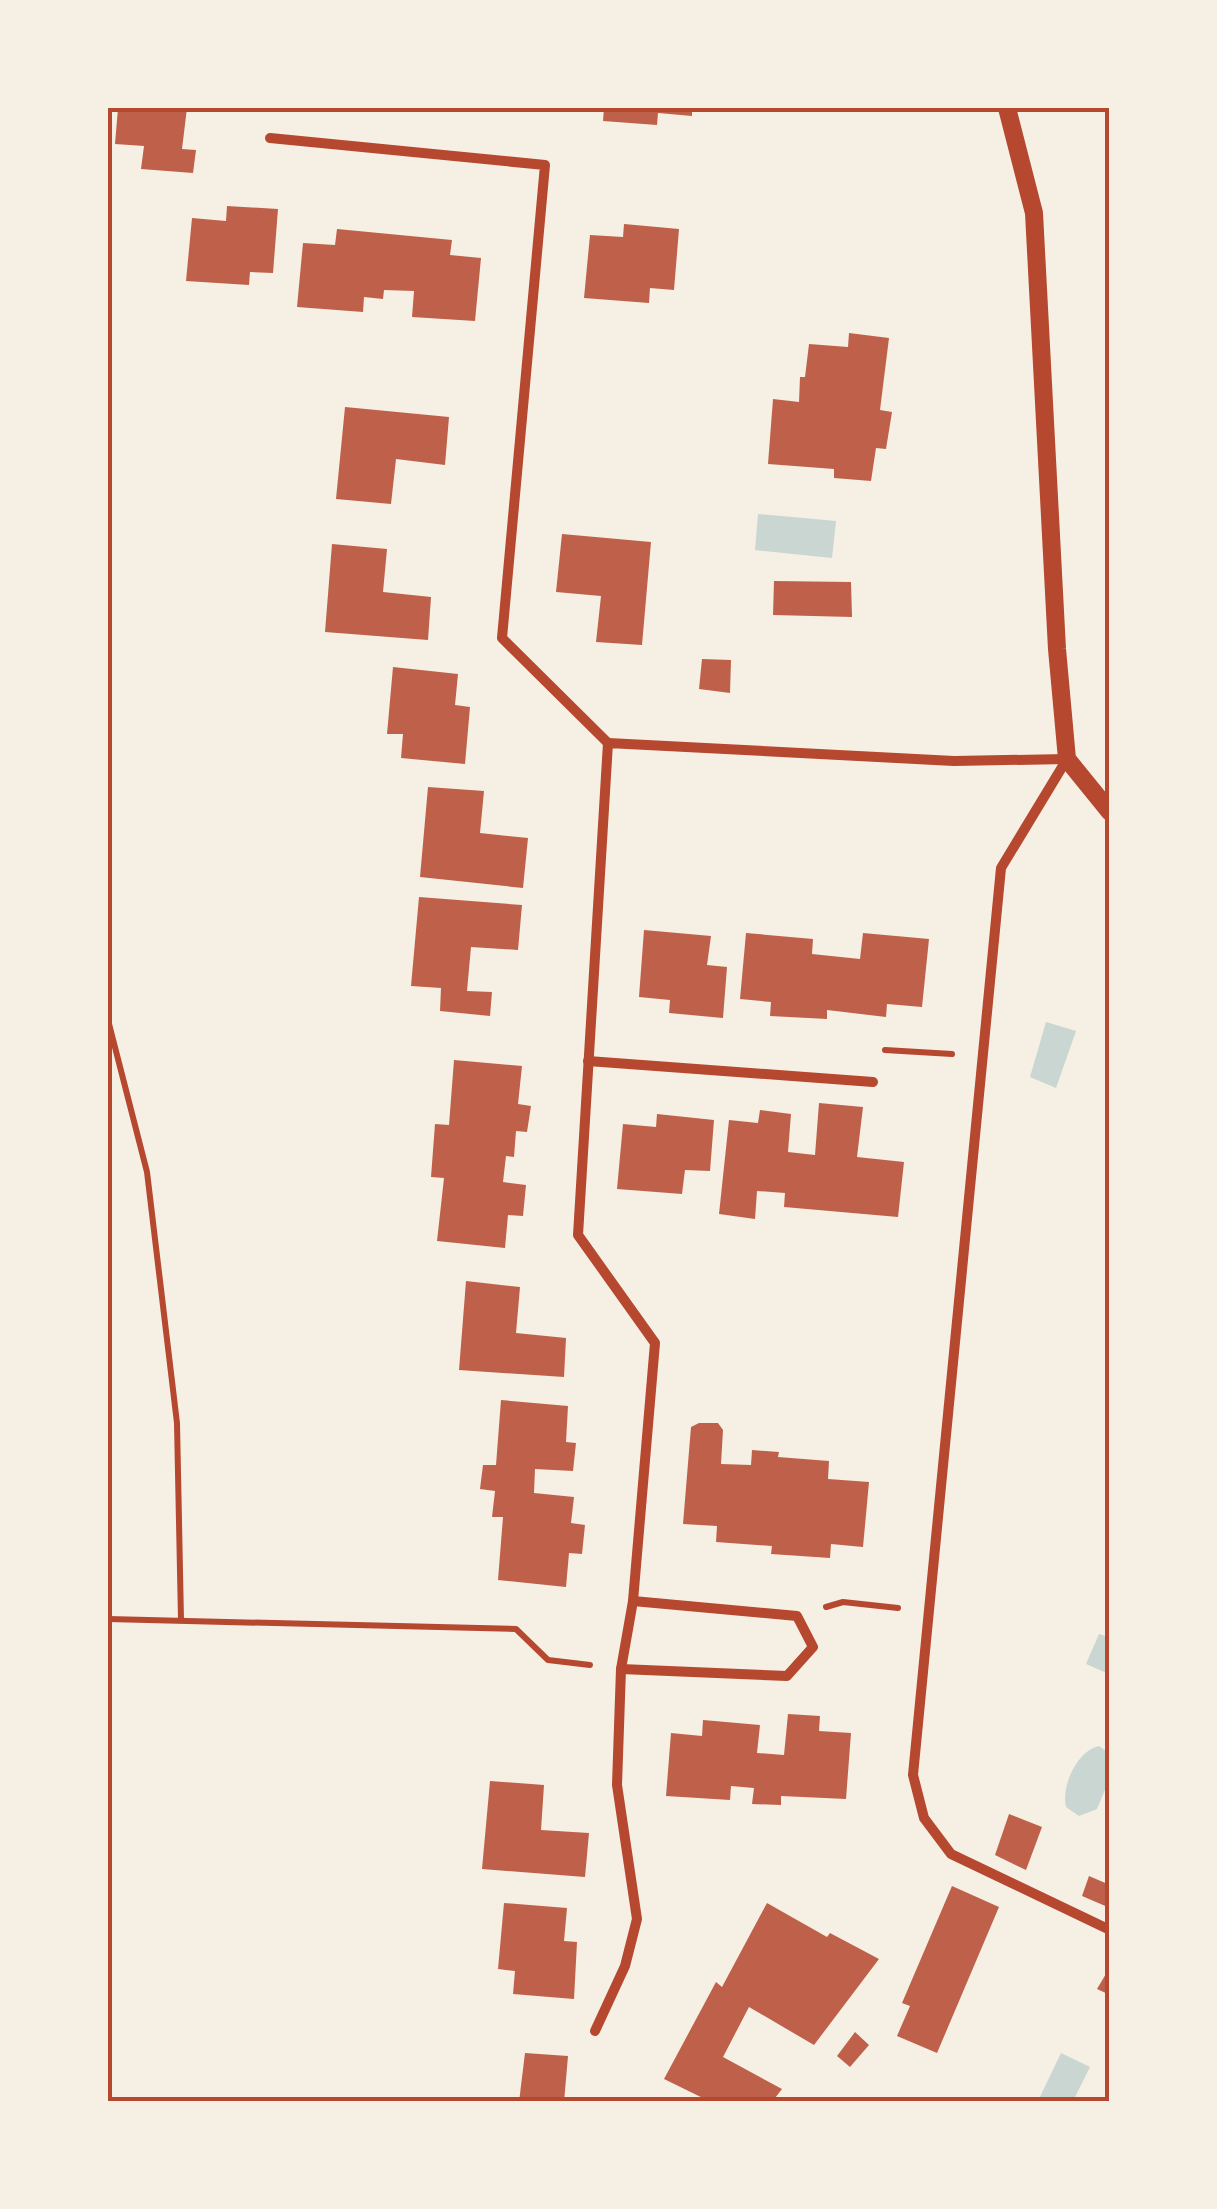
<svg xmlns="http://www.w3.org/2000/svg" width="1217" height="2209" font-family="'Titillium Web',sans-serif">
	<rect width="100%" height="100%" fill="#f6efe4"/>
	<g fill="#c9d6d2">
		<path d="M758,514L836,521L832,558L755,550Z"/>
		<path d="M1046,1022L1076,1031L1056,1088L1030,1077Z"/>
		<path d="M1099,1634L1109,1637V1674L1086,1664Z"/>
		<path d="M1099,1746L1109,1753V1780L1097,1809L1079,1816L1066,1807C1061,1786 1077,1751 1099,1746Z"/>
		<path d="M1061,2053L1090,2067L1073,2101H1038Z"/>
	</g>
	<g fill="#bf614a">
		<path d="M118,108H187L182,149L196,150L193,173L141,169L144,146L115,144Z"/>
		<path d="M604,108H692V116L658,113L657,125L603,121Z"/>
		<path d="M227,206L278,209L273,273L250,272L249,285L186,281L192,218L226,221Z"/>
		<path d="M624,224L679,229L674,290L650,288L649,303L584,298L590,235L623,237Z"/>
		<path d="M337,229L452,240L450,255L481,258L475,321L412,317L414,291L384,290L383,299L364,297L363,312L297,307L303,243L335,245Z"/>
		<path d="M849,333L889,338L880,410L892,412L886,449L876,448L871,481L834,478V469L768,464L773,399L799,402L800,377H805L809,344L848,347Z"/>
		<path d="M345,407L449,417L445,465L396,459L391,504L336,499Z"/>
		<path d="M562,534L651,542L642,645L596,642L601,596L556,592Z"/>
		<path d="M332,544L387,549L383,592L431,597L428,640L325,632Z"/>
		<path d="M774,581L851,582L852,617L773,615Z"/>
		<path d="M702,659L731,660L730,693L699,689Z"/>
		<path d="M393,667L458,674L455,705L470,707L465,764L401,758L403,734H387Z"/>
		<path d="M428,787L484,791L480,833L528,838L523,888L420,877Z"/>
		<path d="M419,897L522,905L518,950L471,947L467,991L492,992L490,1016L440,1011L441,988L411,986Z"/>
		<path d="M644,930L711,936L707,965L727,967L723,1018L669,1013L670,1000L639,997Z"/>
		<path d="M746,933L813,939L812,954L860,959L863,933L929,939L922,1007L887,1004L886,1017L827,1010V1019L770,1016L771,1002L740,999Z"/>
		<path d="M454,1060L522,1066L518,1104L531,1106L527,1132L516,1131L514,1157L506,1156L503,1182L526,1185L523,1216L508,1215L505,1248L437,1241L444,1178L431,1177L435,1124L449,1125Z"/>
		<path d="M819,1103L863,1107L857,1157L904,1162L898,1217L784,1207L785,1193L757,1191L755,1219L719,1214L729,1120L758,1123L760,1110L791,1114L788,1152L815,1155Z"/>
		<path d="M657,1114L714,1120L710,1171L685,1170L682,1194L617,1189L623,1124L656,1127Z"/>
		<path d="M466,1281L520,1287L516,1333L566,1338L564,1377L459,1370Z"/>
		<path d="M501,1400L568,1406L566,1442L576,1443L573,1471L535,1469L534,1493L574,1497L571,1523L585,1525L582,1554L569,1553L566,1587L498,1580L503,1517H492L495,1491L480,1489L483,1465H496Z"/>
		<path d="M699,1423H718L723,1430L721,1464L751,1465L752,1450L779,1452L778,1457L829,1461L828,1479L869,1482L863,1547L831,1544L830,1558L771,1554L772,1546L716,1542L717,1526L683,1524L691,1427Z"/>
		<path d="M788,1714L820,1716L819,1731L851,1733L846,1799L781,1796V1805L752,1804L754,1788L731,1786L730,1800L666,1796L671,1733L702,1736L703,1720L760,1725L757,1753L784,1755Z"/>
		<path d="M490,1781L544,1785L541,1830L589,1833L585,1877L482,1869Z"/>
		<path d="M1009,1814L1042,1827L1026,1870L995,1855Z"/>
		<path d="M1089,1876L1110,1885V1908L1082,1896Z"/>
		<path d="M952,1886L999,1907L937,2053L897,2036L910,2006L902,2003Z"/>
		<path d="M504,1903L567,1908L564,1941L577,1942L574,1999L513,1994L515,1971L498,1969Z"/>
		<path d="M767,1903L827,1937L830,1933L879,1959L814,2045L749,2007L723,2057L782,2089L772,2102H711L664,2079L716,1982L722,1987Z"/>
		<path d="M1110,1967V1995L1097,1989Z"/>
		<path d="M855,2032L869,2045L850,2067L837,2056Z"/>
		<path d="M525,2053L568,2056L564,2102H519Z"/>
	</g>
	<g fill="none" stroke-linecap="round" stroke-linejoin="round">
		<g stroke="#b5482f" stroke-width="6">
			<path d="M108,1020L147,1172L177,1423L181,1620"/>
			<path d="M885,1050L952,1054"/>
			<path d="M826,1607L843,1602L898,1608"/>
			<path d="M108,1619L516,1629L548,1660L590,1665"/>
		</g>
		<g stroke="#b5482f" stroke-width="10">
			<path d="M270,138L545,165L502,638L608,743"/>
			<path d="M1067,759L1001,868L913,1775L924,1818L951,1854L1110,1930"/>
			<path d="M588,1061L873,1082"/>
			<path d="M621,1669L787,1676L813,1647L797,1616L633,1601"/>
			<path d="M595,2031L625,1966L637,1919L617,1785L621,1669L633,1601L655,1343L578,1235L608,743L954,761L1067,759"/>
		</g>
		<path stroke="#b5482f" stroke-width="18" d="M1007,108L1034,213L1057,649L1067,759L1110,812"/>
	</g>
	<rect width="1217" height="2209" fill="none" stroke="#f6efe4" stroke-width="220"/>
	<rect x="110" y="110" width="997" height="1989" fill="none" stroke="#b5482f" stroke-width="4"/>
</svg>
